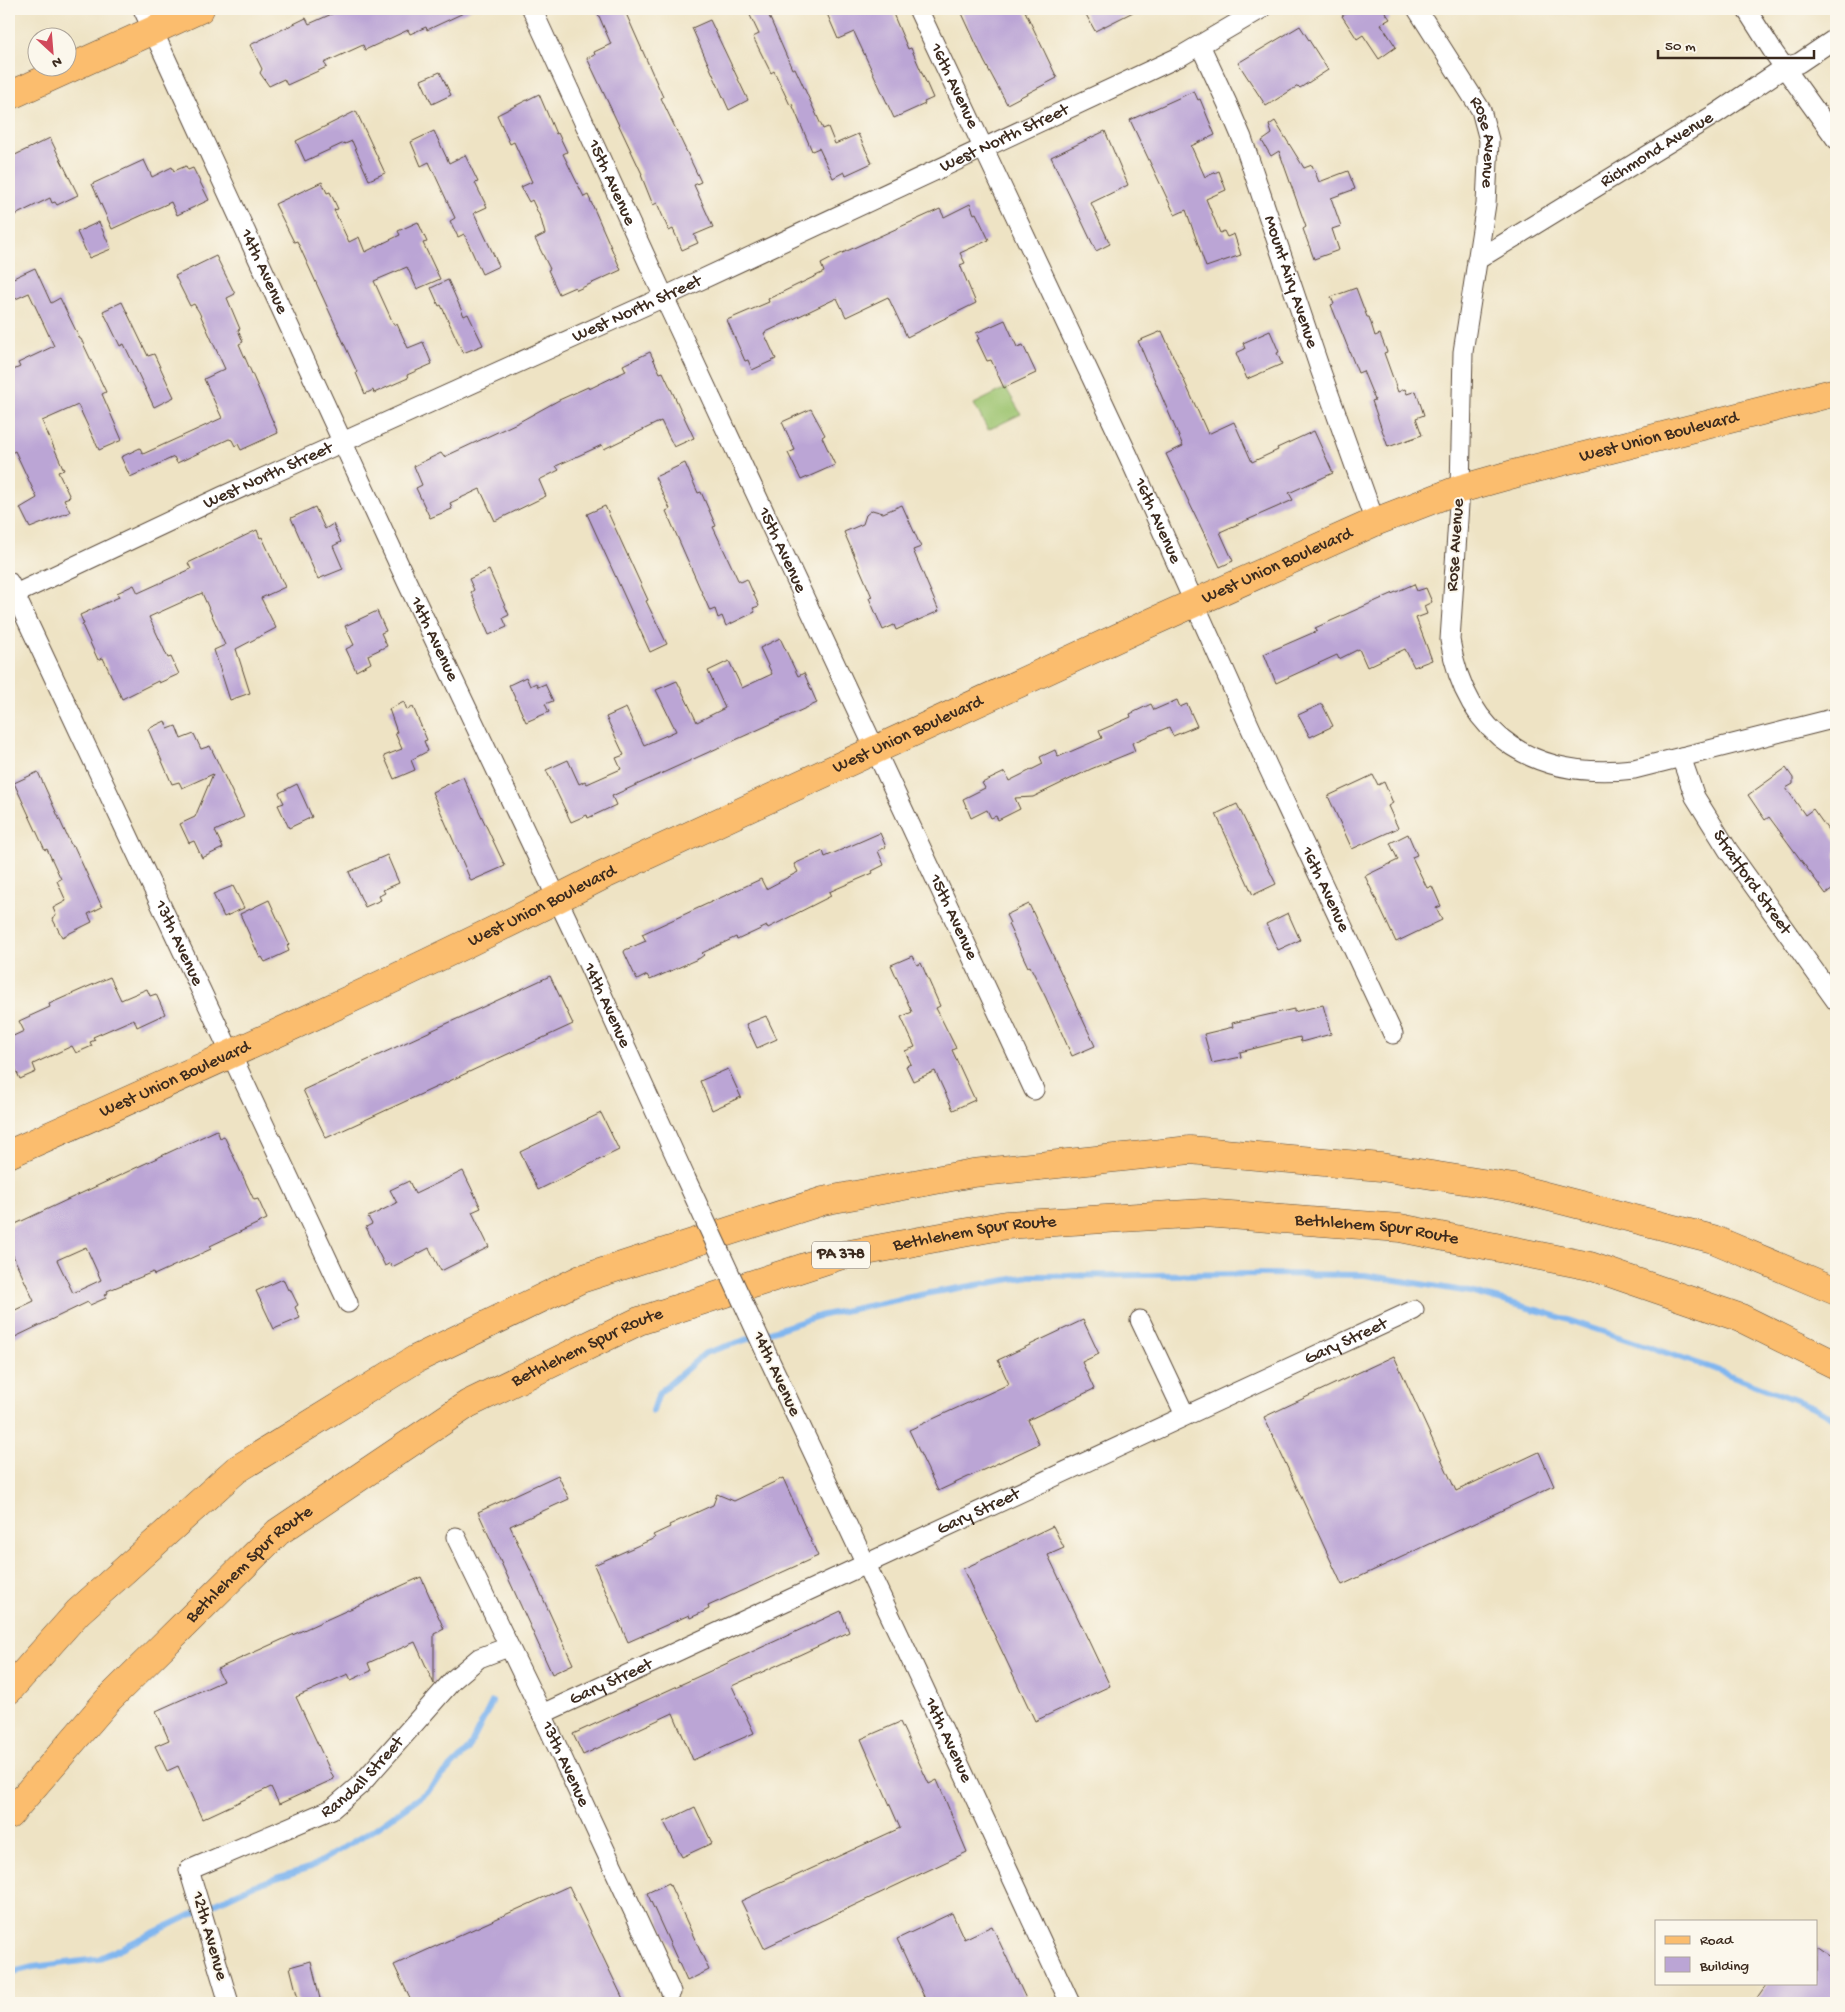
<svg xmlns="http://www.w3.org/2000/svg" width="1845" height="2012" font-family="'Gochi Hand',sans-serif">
	<rect width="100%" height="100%" fill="#fbf7ec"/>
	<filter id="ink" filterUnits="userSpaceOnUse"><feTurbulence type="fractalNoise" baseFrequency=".02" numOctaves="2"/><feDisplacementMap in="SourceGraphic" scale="10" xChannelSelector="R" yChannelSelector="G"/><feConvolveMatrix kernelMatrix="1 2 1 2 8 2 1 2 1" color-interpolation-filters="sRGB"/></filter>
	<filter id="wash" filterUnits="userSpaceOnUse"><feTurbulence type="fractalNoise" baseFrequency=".0096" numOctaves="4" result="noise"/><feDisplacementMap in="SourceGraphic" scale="20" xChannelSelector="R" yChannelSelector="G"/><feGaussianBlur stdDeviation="1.12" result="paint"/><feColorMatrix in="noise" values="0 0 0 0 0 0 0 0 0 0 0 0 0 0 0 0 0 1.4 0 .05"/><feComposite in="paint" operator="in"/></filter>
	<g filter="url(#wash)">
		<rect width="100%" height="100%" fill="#eee3c4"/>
		<path fill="#9dc470" stroke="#6c7747" d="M1006,388L1021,414L988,430L974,404Z"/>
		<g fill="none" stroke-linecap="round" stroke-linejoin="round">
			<g stroke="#80b6ef" stroke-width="6">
				<path d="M653,1411L659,1393L705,1353L819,1316L930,1293L1030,1276L1263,1274L1365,1275L1470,1292L1547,1313L1709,1367L1816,1408L1836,1420"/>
				<path d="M9,1973L33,1967L98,1959L252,1886L311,1867L376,1828L424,1794L468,1750L492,1702"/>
			</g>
		</g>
		<g id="blocks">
			<g fill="#bba5d5" fill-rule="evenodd">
				<path d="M343,9H472L427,30L426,27L410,34L408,30L365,50L363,45L324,63L327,67L287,85L284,79L269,86L260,73L262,69L250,45L306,18L309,24Z"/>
				<path d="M596,9H624L663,97L661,98L701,182L694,185L713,227L694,235L698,243L682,250L673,229L669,231L657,203L653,205L641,175L642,174L587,58L595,55L594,52L611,44Z"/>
				<path d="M747,9H766L792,69L795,68L823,129L828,127L835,144L858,134L872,163L846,175L844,172L833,178L819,148L812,151L792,104L790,105L774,71L771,73L753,37L759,34Z"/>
				<path d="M825,9H891L908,49L911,48L933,98L924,102L925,104L894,118L854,32L838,39Z"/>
				<path d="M960,9H1024L1057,78L1007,104L984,61Z"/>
				<path d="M1083,9H1139L1095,31Z"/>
				<path d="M1353,9H1383L1390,19L1381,24L1396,47L1379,59L1363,35L1357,39L1342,16Z"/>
				<path d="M710,20L748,100L729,110L692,28Z"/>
				<path d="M1300,26L1328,70L1300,88L1298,86L1266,106L1238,63Z"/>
				<path d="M440,72L451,95L432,104L421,80Z"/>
				<path d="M1194,91L1198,100L1200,99L1215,135L1191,146L1205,177L1219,171L1226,190L1206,199L1220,233L1224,231L1227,237L1234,234L1241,255L1206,267L1186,210L1175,215L1130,120Z"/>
				<path d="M539,94L556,134L558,133L567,152L563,154L584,197L588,195L621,270L577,290L575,287L559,294L548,270L550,269L535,239L545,234L541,219L532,200L529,202L521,187L532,182L514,142L510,144L497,115Z"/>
				<path d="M356,111L385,173L369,180L352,141L345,144L344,143L305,161L296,141Z"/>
				<path d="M1275,121L1304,168L1312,165L1319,182L1348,171L1355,189L1331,198L1341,226L1332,229L1339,250L1314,259L1303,229L1306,227L1279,151L1271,156L1262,141L1272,134L1269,125Z"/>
				<path d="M434,131L449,163L465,155L478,182L475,183L487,207L474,213L499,266L482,274L464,234L458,237L450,221L455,218L429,162L421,166L411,142Z"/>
				<path d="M1105,131L1128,185L1091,203L1110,244L1096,251L1051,157Z"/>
				<path d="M50,138L78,195L57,205L55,202L52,203L50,198L9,218V158Z"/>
				<path d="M144,160L152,177L172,167L174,171L186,166L188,170L193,168L209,200L177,215L171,202L112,229L92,184Z"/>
				<path d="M322,182L327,193L330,192L338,209L334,210L349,242L359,237L365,252L400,235L398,231L418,222L427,242L423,243L440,279L417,289L407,267L374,281L394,325L397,324L408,348L423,342L432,364L407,375L408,378L374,393L373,390L365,394L356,373L357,372L297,241L294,242L275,204Z"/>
				<path d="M970,204L974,214L976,213L989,240L960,253L965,263L960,265L976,303L907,337L888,297L846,317L837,298L764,333L776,359L752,370L748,360L745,361L727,320L769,302L768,299L824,272L821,264L838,255L940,209L944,217Z"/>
				<path d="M99,222L111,249L89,258L77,232Z"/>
				<path d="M216,256L235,294L227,298L240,329L238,330L243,342L239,344L278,433L241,450L238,444L235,446L232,440L229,439L177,463L174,457L130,477L121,457L140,448L143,454L222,418L204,379L225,369L199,312L194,304L190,306L175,276Z"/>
				<path d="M35,268L51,303L60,298L80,339H81L106,392L102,394L122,440L99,450L78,405L42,421L64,470L58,472L70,497L64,499L70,512L30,528L20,508L37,498L15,451L9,454V372L20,367L18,363L54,346L29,293L9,302V280Z"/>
				<path d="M448,280L464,316L468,314L483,345L463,353L441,305L439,306L431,288Z"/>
				<path d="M1356,288L1367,317H1369L1375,336L1380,334L1387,352L1384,353L1398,392L1405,389L1407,394L1416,391L1424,415L1416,418L1422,435L1388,447L1372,401L1375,400L1363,371L1358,373L1331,305L1334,304L1331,297Z"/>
				<path d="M122,302L148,356L154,354L174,397L154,407L124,344L120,346L103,311Z"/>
				<path d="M1005,320L1017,347L1023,345L1036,373L1004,388L991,360L987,361L977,340L979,339L976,333Z"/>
				<path d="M1162,331L1208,434L1234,422L1252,462L1278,450L1277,448L1314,431L1333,473L1289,493L1293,500L1220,532L1233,561L1220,567L1166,454L1183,446L1138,341Z"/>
				<path d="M1270,331L1279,352L1277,353L1282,364L1247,379L1236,353L1245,349L1243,343Z"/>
				<path d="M650,352L660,373L663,372L694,438L674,447L661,421L604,449L602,445L556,466L559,470L539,480L546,496L495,521L480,489L450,503L452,509L430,518L416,488L422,485L414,466L441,453L444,457L519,422L559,400L588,387L589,389L626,371L623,365Z"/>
				<path d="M811,409L825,435L822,437L835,465L801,480L788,453L795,450L782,422Z"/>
				<path d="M685,463L698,493L701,492L716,526L713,527L738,580L741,582L747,579L759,606L753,608L755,612L726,626L722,616L718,618L715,609L710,611L666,511L670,509L655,477Z"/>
				<path d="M902,505L921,547L913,550L939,611L896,630L894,625L883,630L869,598L872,597L844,532L863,524L866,515L872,510L883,513Z"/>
				<path d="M605,506L648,600L646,601L667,644L650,652L587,514Z"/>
				<path d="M315,507L325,529L333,524L341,542L333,546L343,569L318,579L291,518Z"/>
				<path d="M257,530L260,538L262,537L285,587L261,598L276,628L236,649L250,693L230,700L214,650L225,645L202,593L149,617L168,658L171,657L179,674L159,683L158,681L122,699L103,658L98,660L82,625L84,624L80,615L119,597L117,593L134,585L138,593L191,569L188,563Z"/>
				<path d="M489,570L509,615L503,618L507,627L489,635L471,592L474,590L469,579Z"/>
				<path d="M1414,584L1417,591L1426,588L1432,602L1424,606L1427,614L1416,618L1432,660L1414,667L1405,649L1367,667L1359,649L1339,659L1337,655L1276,683L1264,654L1317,631L1315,628Z"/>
				<path d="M377,611L386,631L381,633L387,646L368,655L371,663L356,671L346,649L354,645L345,626Z"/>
				<path d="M780,638L798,676L804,673L817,703L612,796L616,805L588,818L587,815L571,822L546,770L568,760L579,784L585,781L587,784L621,769L616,758L624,755L606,717L626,708L644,745L676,731L656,690L677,681L697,722L725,708L708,671L729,661L742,688L772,674L760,648Z"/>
				<path d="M526,677L530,686L536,683L538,687L545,684L553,701L545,704L549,712L526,722L509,685Z"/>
				<path d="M1177,700L1180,707L1187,704L1197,726L1173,736L1169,727L1132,743L1135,751L1091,769L1033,797L1015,798L1020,809L998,820L996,816L991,818L987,810L971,818L963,799L985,788L982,783L1005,772L1009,781L1043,764L1040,757L1055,750L1058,757L1102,738L1099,731L1131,717L1130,714L1151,704L1154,710Z"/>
				<path d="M404,702L407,710L413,707L427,740L424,741L428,751L411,760L415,770L394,779L384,756L402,749L395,733L397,732L389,709Z"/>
				<path d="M1322,704L1333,726L1310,737L1298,715Z"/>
				<path d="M165,721L168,729L176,726L181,739L194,734L201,749L210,746L244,817L215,831L223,848L202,858L194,841L189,843L180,824L195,817L213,774L182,788L179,782L172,784L148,729Z"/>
				<path d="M1786,768L1793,778V784L1786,788L1805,815L1813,809L1836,841V887L1826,894L1769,817L1765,820L1748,795Z"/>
				<path d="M38,772L72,847L74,846L102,907L88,914L92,922L62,937L52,918L56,915L53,908L66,901L57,881L61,879L47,849L45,850L14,783Z"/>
				<path d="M1373,775L1378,785L1384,782L1393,803L1388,806L1398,828L1352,849L1328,796Z"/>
				<path d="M463,777L505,866L471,881L432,792Z"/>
				<path d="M297,784L312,817L289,828L278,805L284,803L279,793Z"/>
				<path d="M1237,804L1276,884L1253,895L1216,814Z"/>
				<path d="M880,833L886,847L878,851L884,865L872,871L873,873L829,892L831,896L768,928L767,926L737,940L736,937L702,953L704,955L700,958L650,980L647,975L637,980L624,952L625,950L646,941L642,934L761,879L766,889L798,872L794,864L823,851L825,857Z"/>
				<path d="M1408,834L1417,855L1412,857L1427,888L1432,886L1441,906L1436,908L1442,920L1396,942L1365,876L1398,860L1390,843Z"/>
				<path d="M387,855L399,883L383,890L385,893L379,896L381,900L365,907L349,872Z"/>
				<path d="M233,886L244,908L224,917L213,894Z"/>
				<path d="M269,900L289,944L287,946L289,951L265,962L262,957L260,958L240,914Z"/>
				<path d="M1029,904L1095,1046L1072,1056L1046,998L1030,966L1028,967L1008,924L1010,923L1006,915Z"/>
				<path d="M1288,913L1300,940L1278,950L1266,924Z"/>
				<path d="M912,956L917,965L921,963L940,1006L936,1008L956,1048L952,1050L975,1100L953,1110L935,1071L913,1081L906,1066L911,1064L905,1051L915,1047L901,1017L912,1012L891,965Z"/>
				<path d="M550,976L573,1024L326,1138L303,1090Z"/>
				<path d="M110,977L121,1000L147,989L150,996L156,994L165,1014L137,1027L134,1019L93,1037L95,1040L90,1042L92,1046L76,1053L72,1046L33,1064L36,1072L20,1079L9,1055V1038L24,1031L19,1021L50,1007L49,1004Z"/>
				<path d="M1323,1005L1331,1034L1301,1042L1300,1037L1240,1052L1241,1057L1212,1063L1204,1034L1233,1027L1232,1023L1294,1009V1012Z"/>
				<path d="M766,1016L777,1039L757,1048L746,1024Z"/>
				<path d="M728,1069L741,1097L712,1110L700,1081Z"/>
				<path d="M601,1113L619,1150L538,1190L520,1152Z"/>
				<path d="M217,1130L220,1138L224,1136L254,1200L258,1199L267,1219L210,1246L211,1249L154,1275L153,1272L107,1291L108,1293L104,1295L106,1298L90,1305L88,1302L15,1337L14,1335L9,1338V1313L34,1301L9,1247V1227ZM86,1247L101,1280L73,1293L57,1260Z"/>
				<path d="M463,1171L481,1208L472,1212L489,1247L441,1271L429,1248L392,1267L390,1263L385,1266L366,1227L372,1224L368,1217L397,1203L390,1190L409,1181L415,1194Z"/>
				<path d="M283,1279L288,1290L290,1289L298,1305L295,1307L300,1318L274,1329L256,1291Z"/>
				<path d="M1083,1320L1099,1354L1082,1362L1094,1389L1028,1420L1039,1444L938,1491L909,1430L1009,1384L998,1360Z"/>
				<path d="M1394,1356L1456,1491L1539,1452L1554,1486L1342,1585L1264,1417Z"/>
				<path d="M558,1475L569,1499L510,1526L573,1664L552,1674L478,1512Z"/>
				<path d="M783,1478L818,1556L708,1606L709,1609L699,1614L690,1618L689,1615L628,1642L594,1565L655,1538L653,1535L670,1527L669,1525L713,1505L717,1494L734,1501Z"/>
				<path d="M1053,1526L1064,1548L1048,1555L1110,1686L1035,1721L963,1569Z"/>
				<path d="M421,1577L444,1629L434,1634V1684L415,1642L368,1663L371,1671L351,1680L348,1674L296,1697L334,1779L279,1804L271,1787L202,1819L178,1766L167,1771L155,1746L169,1740L156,1711L223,1681L217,1669Z"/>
				<path d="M841,1611L849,1632L732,1686L754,1733L693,1760L673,1713L583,1755L573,1734Z"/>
				<path d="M900,1722L929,1784L937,1780L967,1852L764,1948L741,1901L900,1828L861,1739Z"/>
				<path d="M695,1807L712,1843L682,1857L664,1822Z"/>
				<path d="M669,1883L709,1970L687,1981L647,1893Z"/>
				<path d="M569,1886L625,2003H412L394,1965Z"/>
				<path d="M952,1913L964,1939L992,1926L1028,2003H927L897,1939Z"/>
				<path d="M1816,1945L1836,1959V2003H1754L1768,1983H1816Z"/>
				<path d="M311,1961L321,2003H299L290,1967Z"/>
			</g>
		</g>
	</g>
	<g filter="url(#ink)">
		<use href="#blocks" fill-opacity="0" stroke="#564637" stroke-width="1"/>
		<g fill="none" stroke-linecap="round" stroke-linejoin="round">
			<defs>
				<g id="street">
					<path id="s1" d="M143,9L407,582L584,955L686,1179"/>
					<path id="s2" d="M532,9L664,297L1034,1090"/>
					<path id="s3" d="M918,9L1128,455L1268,767L1393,1034"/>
					<path id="s4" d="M1417,9L1481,110L1489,140L1486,204L1463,352L1460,489L1450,640C1466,740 1538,780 1634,769L1836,718"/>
					<path d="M1746,9L1774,53L1836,139"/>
					<path id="s5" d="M1200,45L1227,103L1242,138L1320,369L1375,522"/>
					<path id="s6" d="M1477,260L1717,113L1785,67L1799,63L1836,38"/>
					<path id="s7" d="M9,582L348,1303"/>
					<path id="s8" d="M9,597L223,496L664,297L1181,56L1261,9"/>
					<path id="s9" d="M1681,757L1695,797L1728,850L1836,1001"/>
					<path d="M1140,1320L1185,1415"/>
					<path id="s10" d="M769,1359L911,1660L1070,2003"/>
					<path id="s11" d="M456,1537L542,1714L671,1992"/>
					<path id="s12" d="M542,1714L1414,1310"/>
					<path id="s13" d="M229,2003L189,1870L332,1809L361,1784L453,1680L479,1658L508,1647"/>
				</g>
				<g id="primary">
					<path d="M9,96L200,9"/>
					<path id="s14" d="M9,1154C208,1065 408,976 602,876L1141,627L1375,522L1460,489L1517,473L1836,392"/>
				</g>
				<g id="highway">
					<path d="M9,1690L78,1612L236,1470L416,1359L581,1279L823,1201L973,1173L1190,1150L1381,1167L1514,1188L1713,1239L1836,1291"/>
					<path id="s15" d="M9,1815L108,1700L278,1532L468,1404L639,1321L839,1256L1006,1225L1204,1213L1400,1228L1590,1266L1741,1318L1836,1365"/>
				</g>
			</defs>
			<use href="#street" stroke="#564637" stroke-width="21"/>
			<use href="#primary" stroke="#564637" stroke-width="29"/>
			<use href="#highway" stroke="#564637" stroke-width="29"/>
			<use href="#street" stroke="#fff" stroke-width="19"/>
			<use href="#primary" stroke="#fbbd6e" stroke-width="28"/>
			<use href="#highway" stroke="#fbbd6e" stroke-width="28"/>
			<defs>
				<path id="street-bridge" d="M686,1179L769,1359"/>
			</defs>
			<use href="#street-bridge" stroke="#564637" stroke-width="21" stroke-linecap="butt"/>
			<use href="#street-bridge" stroke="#fff" stroke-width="19"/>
		</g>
	</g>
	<g text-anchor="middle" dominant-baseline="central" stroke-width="4" stroke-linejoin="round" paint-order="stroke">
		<rect fill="#fbf7ec" stroke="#75685c" stroke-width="1" x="812" y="1241.5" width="58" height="27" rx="4"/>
		<g font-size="16" font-weight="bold" fill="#3b2a1e">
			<text x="841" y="1255">PA 378</text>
		</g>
		<g font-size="18" fill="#3b2a1e" stroke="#fbf7ec">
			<text stroke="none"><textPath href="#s3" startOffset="85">16th Avenue</textPath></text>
			<text stroke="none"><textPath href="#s8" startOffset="1096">West North Street</textPath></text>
			<text stroke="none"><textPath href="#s4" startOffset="152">Rose Avenue</textPath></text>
			<text stroke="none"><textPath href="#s6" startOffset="211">Richmond Avenue</textPath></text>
			<text stroke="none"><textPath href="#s2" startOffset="191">15th Avenue</textPath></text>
			<text stroke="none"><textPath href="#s1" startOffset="289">14th Avenue</textPath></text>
			<text stroke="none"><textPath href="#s5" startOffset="254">Mount Airy Avenue</textPath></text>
			<text stroke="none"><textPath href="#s8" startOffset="691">West North Street</textPath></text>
			<text stroke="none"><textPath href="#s14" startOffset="1802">West Union Boulevard</textPath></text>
			<text stroke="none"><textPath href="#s8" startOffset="286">West North Street</textPath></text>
			<text stroke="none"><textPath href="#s3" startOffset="565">16th Avenue</textPath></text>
			<text transform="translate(1456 545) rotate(-86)">Rose Avenue</text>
			<text stroke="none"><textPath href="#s2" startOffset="596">15th Avenue</textPath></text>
			<text stroke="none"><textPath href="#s14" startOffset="1398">West Union Boulevard</textPath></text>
			<text stroke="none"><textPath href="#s1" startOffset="694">14th Avenue</textPath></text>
			<text stroke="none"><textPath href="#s14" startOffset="992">West Union Boulevard</textPath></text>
			<text stroke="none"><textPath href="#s9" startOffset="145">Stratford Street</textPath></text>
			<text stroke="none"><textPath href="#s3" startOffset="970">16th Avenue</textPath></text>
			<text stroke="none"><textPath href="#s14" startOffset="588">West Union Boulevard</textPath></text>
			<text stroke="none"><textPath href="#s2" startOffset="1001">15th Avenue</textPath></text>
			<text stroke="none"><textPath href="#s7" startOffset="399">13th Avenue</textPath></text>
			<text stroke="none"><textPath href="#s1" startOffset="1099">14th Avenue</textPath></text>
			<text stroke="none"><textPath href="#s14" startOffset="182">West Union Boulevard</textPath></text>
			<text stroke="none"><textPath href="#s15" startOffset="1562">Bethlehem Spur Route</textPath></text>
			<text stroke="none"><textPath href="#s15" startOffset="1158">Bethlehem Spur Route</textPath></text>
			<text stroke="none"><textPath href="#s12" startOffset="886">Gary Street</textPath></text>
			<text stroke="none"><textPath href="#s15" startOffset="752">Bethlehem Spur Route</textPath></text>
			<text transform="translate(776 1374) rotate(65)">14th Avenue</text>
			<text stroke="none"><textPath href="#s12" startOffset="481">Gary Street</textPath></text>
			<text stroke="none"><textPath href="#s15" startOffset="348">Bethlehem Spur Route</textPath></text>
			<text stroke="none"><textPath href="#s12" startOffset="76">Gary Street</textPath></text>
			<text stroke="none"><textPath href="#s10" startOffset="421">14th Avenue</textPath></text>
			<text stroke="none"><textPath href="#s11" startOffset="252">13th Avenue</textPath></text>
			<text stroke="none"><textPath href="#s13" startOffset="338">Randall Street</textPath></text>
			<text transform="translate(209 1936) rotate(74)">12th Avenue</text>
		</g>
	</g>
	<rect width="1845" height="2012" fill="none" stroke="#fbf7ec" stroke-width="30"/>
	<rect x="1655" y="1920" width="162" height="65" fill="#fbf7ec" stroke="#aea59a"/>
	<rect x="1665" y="1936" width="25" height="8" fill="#fbbd6e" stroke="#aea59a"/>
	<text x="1700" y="1944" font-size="15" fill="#3b2a1e">Road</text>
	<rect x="1665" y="1957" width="25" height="15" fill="#bba5d5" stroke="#aea59a"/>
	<text x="1700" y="1970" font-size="15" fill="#3b2a1e">Building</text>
	<g transform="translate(52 52) rotate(154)"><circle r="24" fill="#fbf7ec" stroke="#aea59a"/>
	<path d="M0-4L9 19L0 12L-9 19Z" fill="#d1495b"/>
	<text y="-8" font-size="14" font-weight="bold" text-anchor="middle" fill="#3b2a1e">N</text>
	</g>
	<path d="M1658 50v8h156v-8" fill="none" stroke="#3b2a1e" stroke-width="2.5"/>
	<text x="1665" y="50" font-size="15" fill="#3b2a1e" stroke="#fbf7ec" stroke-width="4" paint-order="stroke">50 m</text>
</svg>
